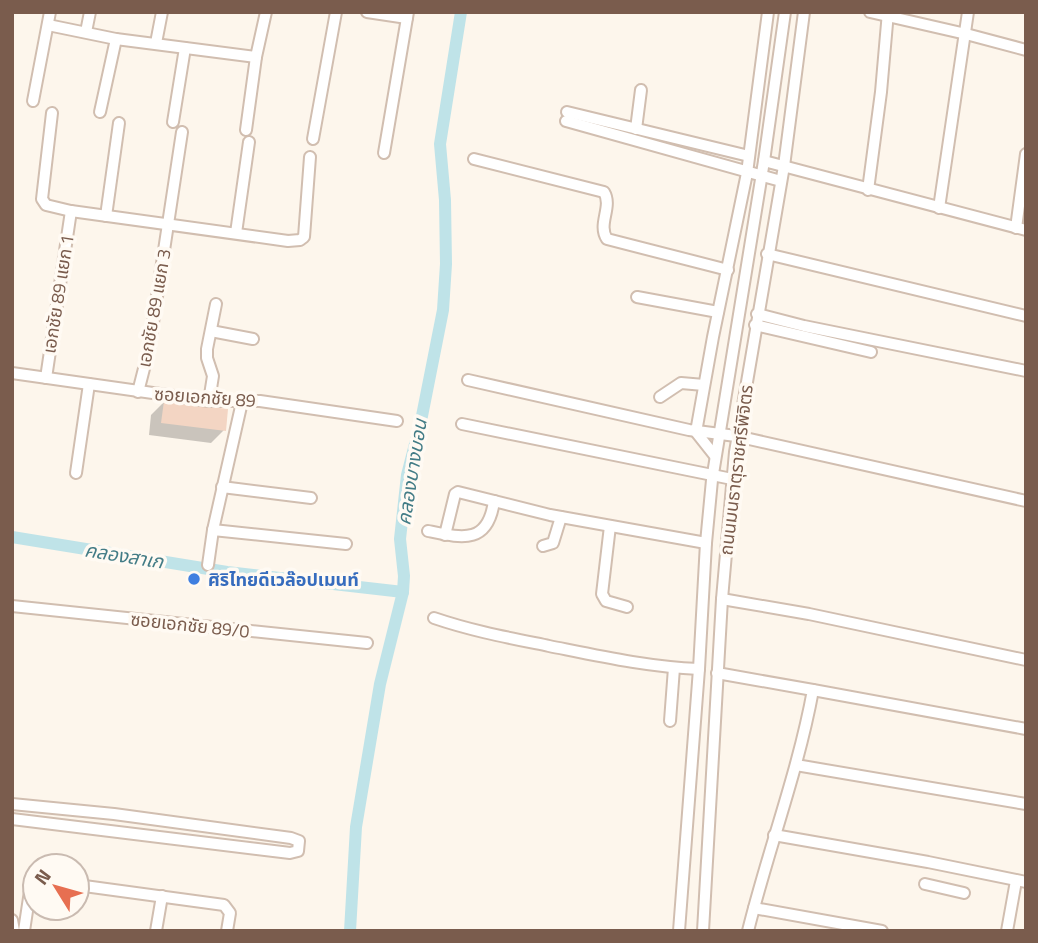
<svg xmlns="http://www.w3.org/2000/svg" width="1038" height="943" font-family="'Titillium Web','Noto Sans Thai',sans-serif">
	<rect width="100%" height="100%" fill="#fdf6ec"/>
	<path fill="#0003" d="M164,402L224,430L211,443L149,435L151,415Z"/>
	<g fill="none" stroke-linecap="round" stroke-linejoin="round">
		<g stroke="#bfe3e8" stroke-width="12">
			<path d="M12,537L227,572L403,592"/>
			<path d="M350,931L356,827L380,684L403,592L404,576L400,539L407,475L421,421L443,310L446,264L445,200L440,144L461,12"/>
		</g>
	</g>
	<path fill="#f3d5c3" d="M164,401L228,409L226,431L161,423Z"/>
	<g fill="none" stroke-linecap="round" stroke-linejoin="round">
		<defs>
			<g id="minor">
				<path d="M367,12L407,18"/>
				<path d="M870,12L966,34L1026,50"/>
				<path d="M48,25L116,39L256,57"/>
				<path d="M86,32L90,12"/>
				<path d="M156,43L162,12"/>
				<path d="M33,101L50,12"/>
				<path d="M100,112L116,39"/>
				<path d="M567,112L749,156"/>
				<path d="M52,113L42,199L46,205L71,211L288,241L300,240L304,237L310,157"/>
				<path d="M566,121L781,181"/>
				<path d="M173,122L185,48"/>
				<path d="M636,129L641,90"/>
				<path d="M246,130L256,57L266,12"/>
				<path d="M313,139L336,12"/>
				<path d="M384,153L408,12"/>
				<path d="M474,159L604,192C613,207 597,224 607,239L728,270"/>
				<path d="M764,161L1026,230"/>
				<path d="M868,190L881,92L888,12"/>
				<path d="M939,208L968,12"/>
				<path d="M106,216L119,123"/>
				<path d="M1016,228L1026,154"/>
				<path d="M236,233L249,142"/>
				<path d="M767,254L1026,316"/>
				<path d="M637,297L718,312"/>
				<path d="M757,314L804,326L1026,371"/>
				<path d="M755,325L871,352"/>
				<path d="M211,331L253,339"/>
				<path d="M12,373L209,401H260L397,421"/>
				<path d="M46,378L71,211"/>
				<path d="M468,380L689,430L736,436L1026,501"/>
				<path d="M138,392L149,349L182,132"/>
				<path d="M660,397L681,383L704,385"/>
				<path d="M209,401L213,376L207,358V349L216,304"/>
				<path d="M462,424L732,479"/>
				<path d="M715,456L696,432L713,337L747,173L768,12"/>
				<path d="M76,473L89,384"/>
				<path d="M222,487L311,498"/>
				<path d="M610,526L602,594L606,601L627,607"/>
				<path d="M213,530L346,544"/>
				<path d="M428,531C462,538 488,545 494,501"/>
				<path d="M445,535L455,494L458,492L550,515L706,543"/>
				<path d="M543,546L553,543L561,517"/>
				<path d="M208,565L213,530L242,402"/>
				<path d="M722,599L809,614L1026,660"/>
				<path d="M12,606L367,643"/>
				<path d="M434,618C472,631 510,638 549,646C599,656 648,667 699,669"/>
				<path d="M717,673L813,690C798,772 768,850 748,931"/>
				<path d="M813,690L1026,729"/>
				<path d="M670,721L674,668"/>
				<path d="M796,765L1026,804"/>
				<path d="M12,804L114,814L291,838L299,841L298,851L290,853L12,819"/>
				<path d="M774,835L928,862L1026,882"/>
				<path d="M925,884L964,893"/>
				<path d="M77,885L224,905L230,913L227,931"/>
				<path d="M754,908L882,931"/>
				<path d="M12,920L14,931"/>
				<path d="M24,931L30,891L35,883"/>
				<path d="M156,931L162,896"/>
				<path d="M679,931L699,669L706,543L712,480L764,161L785,12"/>
				<path d="M703,931L722,599L735,452L784,166L804,12"/>
				<path d="M1007,931L1016,881"/>
			</g>
		</defs>
		<use href="#minor" stroke="#d1beb0" stroke-width="14"/>
		<use href="#minor" stroke="#fff" stroke-width="10"/>
	</g>
	<circle fill="#3f7fe0" stroke="#fffaf3" stroke-width="2.5" cx="194" cy="579" r="7"/>
	<g text-anchor="middle" dominant-baseline="central" stroke-width="7" stroke-linejoin="round" paint-order="stroke">
		<g font-size="18" fill="#7a5c4d" stroke="#fffaf3">
			<text transform="translate(58 294) rotate(-81)">เอกชัย 89 แยก 1</text>
			<text transform="translate(154 308) rotate(-80)">เอกชัย 89 แยก 3</text>
			<text transform="translate(205 397) rotate(4)">ซอยเอกชัย 89</text>
			<text transform="translate(736 470) rotate(-83)">ถนนมนธาตุราชศรีพิจิตร</text>
			<text transform="translate(190 625) rotate(6)">ซอยเอกชัย 89/0</text>
		</g>
		<g font-size="18" font-weight="bold" fill="#366cbe" stroke="#fffaf3" text-anchor="start">
			<text x="208" y="579">ศิริไทยดีเวล๊อปเมนท์</text>
		</g>
		<g font-size="19" font-style="italic" fill="#437c86" stroke="#fffaf3">
			<text transform="translate(411 472) rotate(-81)">คลองบางบอน</text>
			<text transform="translate(124 555) rotate(9)">คลองสาเก</text>
		</g>
	</g>
	<rect width="1038" height="943" fill="none" stroke="#7a5c4d" stroke-width="28"/>
	<g transform="translate(56 887) rotate(307)"><circle r="33" fill="#fffaf3" stroke="#cabbb1" stroke-width="2"/>
	<path d="M0-5L12 26L0 18L-12 26Z" fill="#e76f51"/>
	<text y="-10" font-size="19" font-weight="bold" text-anchor="middle" fill="#7a5c4d">N</text>
	</g>
</svg>
